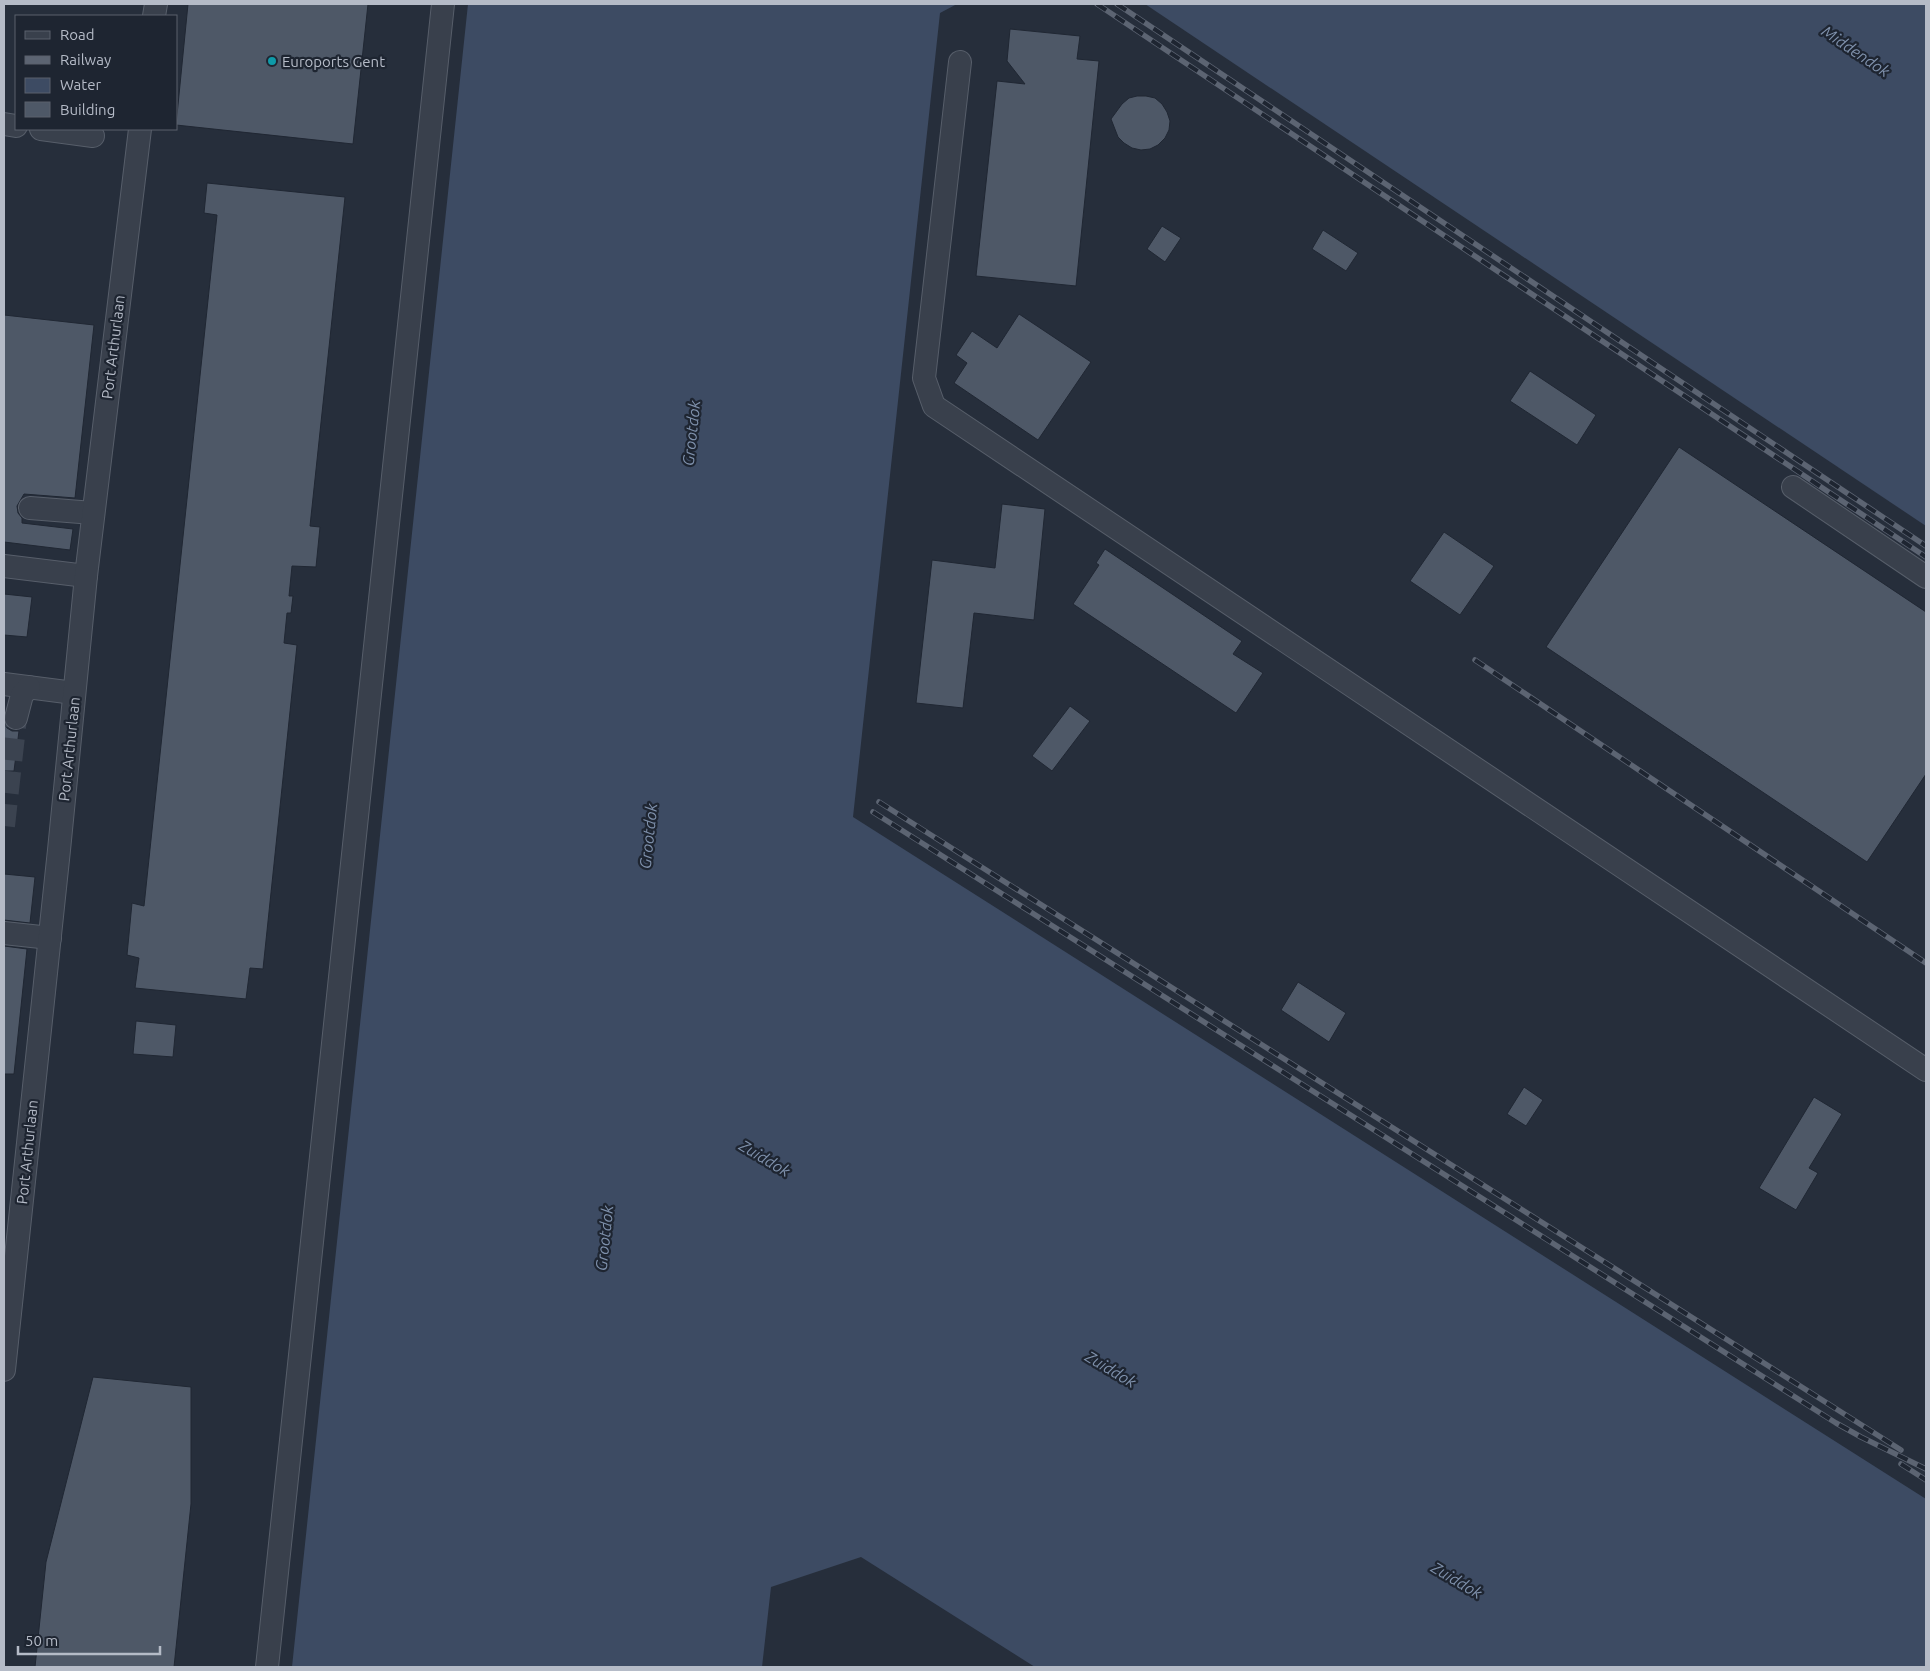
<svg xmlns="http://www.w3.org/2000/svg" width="1930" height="1671" font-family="Ubuntu,sans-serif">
	<rect width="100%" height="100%" fill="#262e3b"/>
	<g fill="#3d4b63">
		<path d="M468,4H957L940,13L853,817L1926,1499V1667H1035L861,1557L771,1587L762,1667H292Z"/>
		<path d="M1145,4H1926V526Z"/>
	</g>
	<g fill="#4e5867" stroke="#202733">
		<path d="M188,4H368L353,144L176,125Z"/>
		<path d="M1010,29L1080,36L1077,59L1099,61L1076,286L976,276L997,81L1025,84L1007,61Z"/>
		<path d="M1137,96H1146L1155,98L1162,104L1167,112L1170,121L1169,130L1165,138L1158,145L1150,149L1141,150L1132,148L1124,143L1118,137L1111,119L1122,104L1129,98Z"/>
		<path d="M207,183L345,197L310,526L320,527L316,567L292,566L289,596H293L291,613H287L284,643L297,645L263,969L250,968L246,999L135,988L139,958L127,955L132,903L144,906L217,215L204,213Z"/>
		<path d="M1162,226L1181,238L1165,262L1147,249Z"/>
		<path d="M1323,230L1358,253L1346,271L1312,249Z"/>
		<path d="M1019,314L1091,362L1038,440L954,383L967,363L956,355L972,331L997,348Z"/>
		<path d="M4,315L94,325L75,498L24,494L17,506L18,513L22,518V523L73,529L70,550L4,542Z"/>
		<path d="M1530,371L1596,415L1577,445L1510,401Z"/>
		<path d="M1679,447L1926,612V774L1867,862L1546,647Z"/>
		<path d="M1002,504L1045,509L1034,620L974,613L963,708L916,703L932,560L995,568Z"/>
		<path d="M1444,532L1494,566L1460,615L1410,581Z"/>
		<path d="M1105,549L1242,641L1233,654L1263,673L1236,713L1073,604L1099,565L1096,563Z"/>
		<path d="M4,594L32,597L27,637L4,635Z"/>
		<path d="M1070,706L1090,721L1052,771L1032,756Z"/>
		<path d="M4,722L7,728L12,731H19L14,771H4Z"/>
		<path d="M4,874L35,877L30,923L4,920Z"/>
		<path d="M4,946L27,949L14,1074H4Z"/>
		<path d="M1298,982L1346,1013L1329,1042L1281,1010Z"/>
		<path d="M136,1021L176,1025L173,1057L133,1054Z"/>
		<path d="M1524,1087L1543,1100L1526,1126L1507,1114Z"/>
		<path d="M1814,1097L1842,1114L1809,1168L1818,1173L1796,1210L1759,1188Z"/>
		<path d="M93,1377L191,1387V1504L174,1667H35L46,1562Z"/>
	</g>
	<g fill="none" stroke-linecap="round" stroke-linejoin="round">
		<path stroke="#3b4350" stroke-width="22" stroke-dasharray="22 11" stroke-linecap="butt" d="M4,826L16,718"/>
		<defs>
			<g id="minor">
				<path d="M154,16L156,4"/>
				<path d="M960,62L924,378L934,406L1926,1070"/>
				<path d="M4,124L16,126"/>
				<path d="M41,129L93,136"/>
				<path d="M1793,487L1926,577"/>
				<path d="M30,508L93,513"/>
				<path d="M4,566L86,576"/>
				<path d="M4,684L74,693"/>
				<path d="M16,718L22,695L29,687"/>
				<path d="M4,933L50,938"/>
				<path d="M4,1370L59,850L86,576L140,129"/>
				<path d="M267,1667L443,4"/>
			</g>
		</defs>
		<use href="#minor" stroke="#575e6a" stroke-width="24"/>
		<use href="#minor" stroke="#39404c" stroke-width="22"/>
		<defs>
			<g id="rail">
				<path d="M1097,4L1926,557"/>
				<path d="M1117,4L1926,546"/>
				<path d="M1475,660L1926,963"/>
				<path d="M879,802L1901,1450"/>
				<path d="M873,812L1836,1423L1861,1437L1926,1469"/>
				<path d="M1901,1464L1926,1480"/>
			</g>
		</defs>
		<use href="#rail" stroke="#5c6472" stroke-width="5.5"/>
		<use href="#rail" stroke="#1e2531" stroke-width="4" stroke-dasharray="11" stroke-linecap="butt"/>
	</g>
	<circle fill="#0f9aa8" stroke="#1e2531" stroke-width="2" cx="272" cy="61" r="5"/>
	<g text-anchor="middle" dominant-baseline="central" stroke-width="4.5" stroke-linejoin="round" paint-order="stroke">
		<g font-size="15" fill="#b5bbc7" stroke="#1e2531" text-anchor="start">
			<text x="282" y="61">Euroports Gent</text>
		</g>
		<g font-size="15" fill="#b5bbc7" stroke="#1e2531">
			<text transform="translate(113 347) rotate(-83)">Port Arthurlaan</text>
			<text transform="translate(69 749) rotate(-84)">Port Arthurlaan</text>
			<text transform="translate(27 1152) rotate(-84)">Port Arthurlaan</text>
		</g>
		<g font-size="16" font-style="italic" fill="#7f91ac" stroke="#1e2531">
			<text transform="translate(1856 51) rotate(34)">Middendok</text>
			<text transform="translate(691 433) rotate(-84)">Grootdok</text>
			<text transform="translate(648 836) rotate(-84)">Grootdok</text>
			<text transform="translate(765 1158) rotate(31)">Zuiddok</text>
			<text transform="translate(604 1238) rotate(-84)">Grootdok</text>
			<text transform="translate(1111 1369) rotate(31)">Zuiddok</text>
			<text transform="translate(1457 1580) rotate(31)">Zuiddok</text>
		</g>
	</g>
	<rect width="1930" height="1671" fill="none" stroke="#b5bbc7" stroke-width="10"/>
	<rect x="15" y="15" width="162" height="115" fill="#1e2531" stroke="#5a616d"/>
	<rect x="25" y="31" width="25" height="8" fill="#39404c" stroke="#5a616d"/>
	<text x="60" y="40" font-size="15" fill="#b5bbc7">Road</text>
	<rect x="25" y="56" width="25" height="8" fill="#5c6472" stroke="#5a616d"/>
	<text x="60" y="65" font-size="15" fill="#b5bbc7">Railway</text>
	<rect x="25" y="78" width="25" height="15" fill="#3d4b63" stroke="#5a616d"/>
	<text x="60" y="90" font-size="15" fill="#b5bbc7">Water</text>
	<rect x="25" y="102" width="25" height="15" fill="#4e5867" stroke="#5a616d"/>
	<text x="60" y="115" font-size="15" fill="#b5bbc7">Building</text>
	<path d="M18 1646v8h142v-8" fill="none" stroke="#b5bbc7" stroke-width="2.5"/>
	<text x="25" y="1646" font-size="15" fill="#b5bbc7" stroke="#1e2531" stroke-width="4" paint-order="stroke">50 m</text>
</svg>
